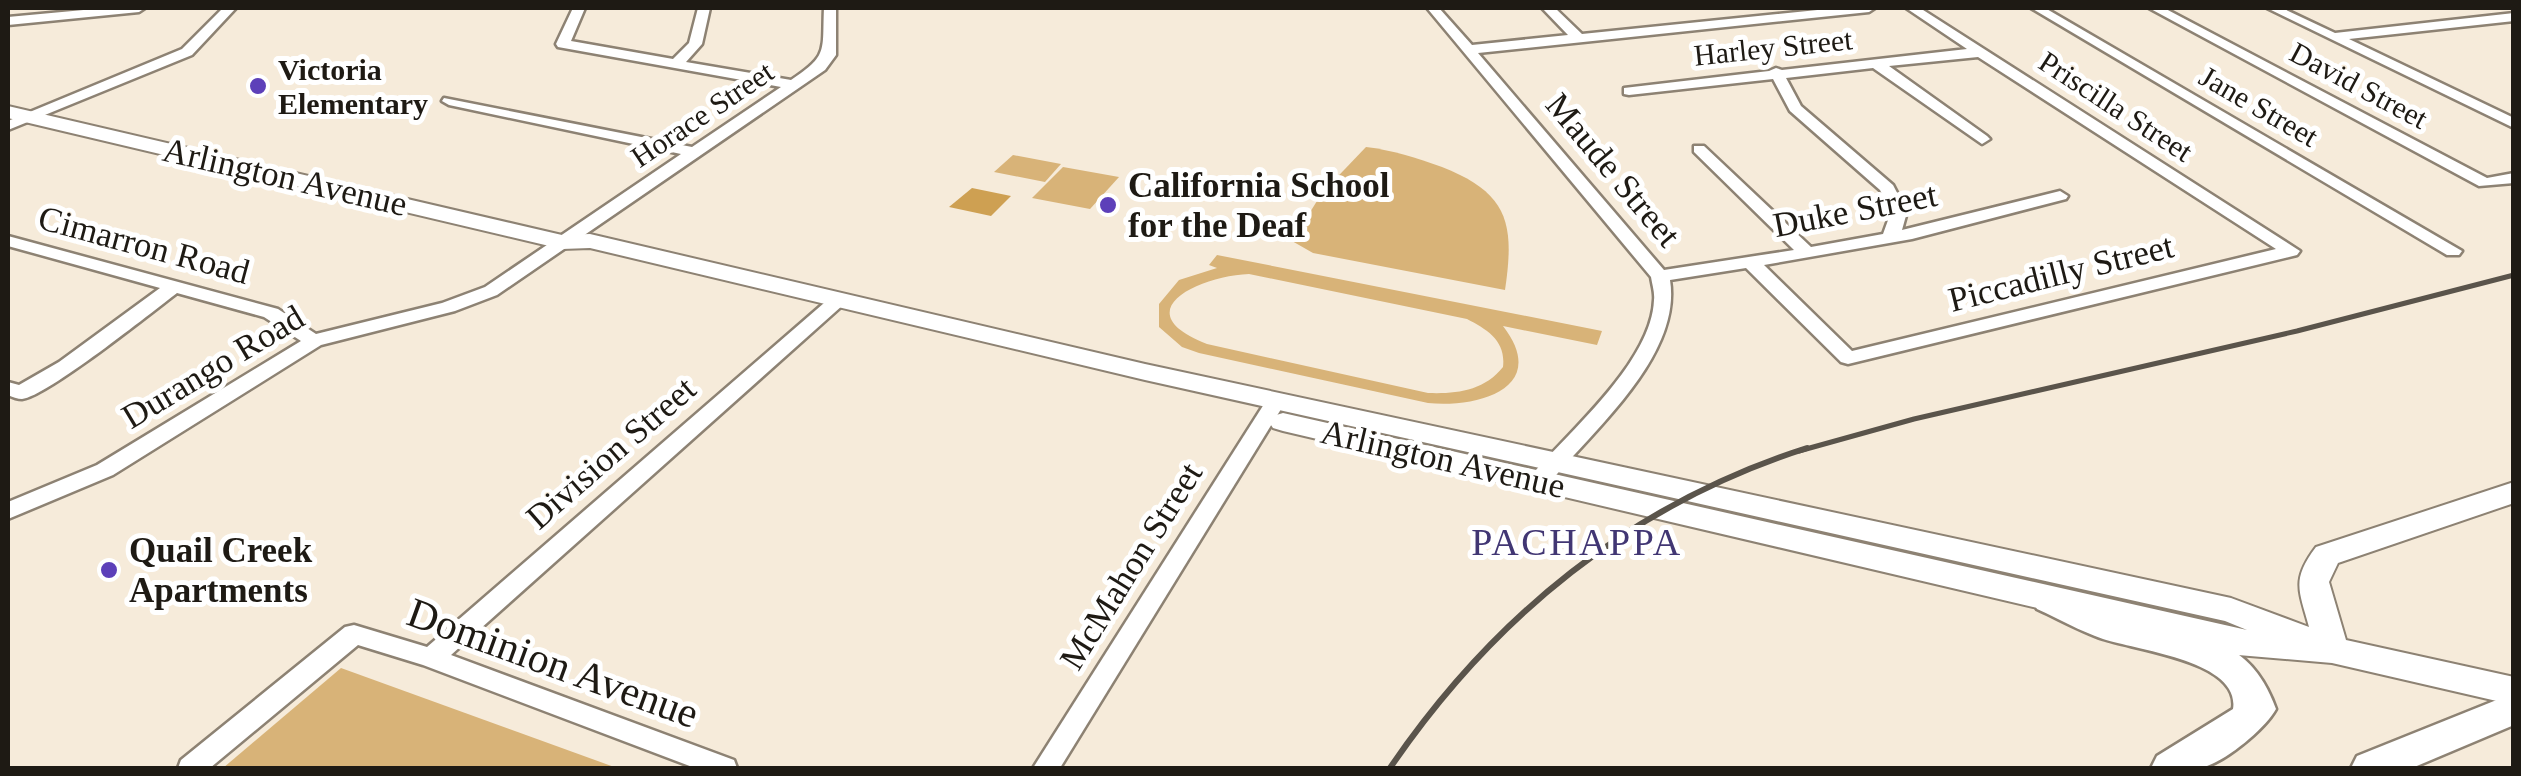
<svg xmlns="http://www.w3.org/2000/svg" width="2521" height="776" font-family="Georgia,serif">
	<rect width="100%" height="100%" fill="#f6ebda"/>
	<g fill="#d8b378" fill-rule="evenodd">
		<path d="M1366,147C1392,150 1417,158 1442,167C1508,193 1515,223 1505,290L1313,253L1292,241L1322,193Z"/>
		<path d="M1013,155L1061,164L1045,182L994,172Z"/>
		<path d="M1063,167L1119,177L1090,209L1032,198Z"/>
		<path d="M1217,255L1602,331L1597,345L1503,326C1550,387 1480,408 1428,403L1199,353L1182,347L1159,327V304L1179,280L1217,268L1209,265ZM1249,274L1467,319C1488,330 1506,341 1503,367C1484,391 1456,394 1428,393L1207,344C1124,312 1198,276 1249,274Z"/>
		<path d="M341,668L617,768H223Z"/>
	</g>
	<path fill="#cea052" d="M972,188L1011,196L991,216L949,207Z"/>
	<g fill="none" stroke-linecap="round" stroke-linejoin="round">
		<defs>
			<g id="minor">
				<path d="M105,8H145L139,12L8,25V17Z"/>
				<path d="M223,8H236L192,55L8,130V121L182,49Z"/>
				<path d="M573,8H585L571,41L673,59L689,43L698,8H710L702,44L686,62L791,80C829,55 822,51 824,8H836V55L825,70L497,295L455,311L321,345L113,475L8,519V502L97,465L301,341L264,317L177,293C152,312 46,397 22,399C18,399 12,397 8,395V382L19,385L59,362L160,288L8,246V236L278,309L316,334L442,303L485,287L681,154L449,105L442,101L444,98L692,147L781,87L558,47L556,44Z"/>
				<path d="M1427,8H1439L1472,45L1568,35L1542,8H1555L1582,34L1837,8H1875L1869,12L1478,53L1664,270L1794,250L1694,152V146H1704L1811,247L1883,234L1891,212L1880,190L1790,111L1773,79L1629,95L1624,94V88L1769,71L1776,68L1782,70L1967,49L1906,8H1920L2300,251L2297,255L1848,364L1841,362L1746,268L1670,280C1682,354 1596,428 1552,480H1536L1533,475L1536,470C1574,428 1652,359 1654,300C1655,293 1652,284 1651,277ZM1978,57L2276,249L1852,351L1764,265L1912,239L2066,199L2068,196L2060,191L1902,230L1907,212L1893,185L1801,106L1786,78L1873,68L1982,144L1990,139L1987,136L1889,66Z"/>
				<path d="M2031,8H2045L2462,251L2459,255H2447Z"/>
				<path d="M2149,8H2164L2487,178L2514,173V183L2479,186Z"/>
				<path d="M2267,8H2282L2335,33L2514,13V21L2349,39L2514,118V128Z"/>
				<path d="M837,295L846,301L843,305L451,655L734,760L737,768H695L423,665L358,645L210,768H178L181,760L345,627L354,625L427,647L831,297Z"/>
				<path d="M1276,395L1286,401L1060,768H1033L1266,401Z"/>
			</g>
			<path id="major" d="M8,106L562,235L590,234L1145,364L2231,598L2309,627C2299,590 2291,580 2316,547L2514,482V503L2338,563L2329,582L2346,640L2514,677V705L2332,663L2238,655L1283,431L1273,428L1269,422L1273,416L1283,413L2247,630L2225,621L1145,380L590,248L562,249L8,118Z"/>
			<g id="highway">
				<path d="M2050,587C2075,594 2098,609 2123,617C2191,638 2248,630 2276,709C2265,729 2223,764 2200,768C2185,771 2166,768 2151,768L2157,756L2233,709C2241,661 2136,650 2103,639C2080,631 2059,619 2037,609L2032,600L2037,591Z"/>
				<path d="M2514,693V725L2412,768H2351L2357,756Z"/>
			</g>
		</defs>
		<use href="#minor" stroke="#8d8273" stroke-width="5"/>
		<use href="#major" stroke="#8d8273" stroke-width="4"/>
		<use href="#highway" stroke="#8d8273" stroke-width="5"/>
		<use href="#minor" fill="#fff" fill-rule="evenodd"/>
		<use href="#major" fill="#fff" fill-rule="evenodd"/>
		<use href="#highway" fill="#fff" fill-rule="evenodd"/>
		<path stroke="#5a544b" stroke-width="5" d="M1799,451L1914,419L2297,331L2514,275"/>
		<path stroke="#5a544b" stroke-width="6" d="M1390,768C1493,617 1631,504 1807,448"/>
	</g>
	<g fill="#5d40b9" stroke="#fff" stroke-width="4">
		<circle cx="258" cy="86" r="10"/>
		<circle cx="1108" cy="205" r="10"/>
		<circle cx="109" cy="570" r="10"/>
	</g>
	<g text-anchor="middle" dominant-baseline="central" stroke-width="10" stroke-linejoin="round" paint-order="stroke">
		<g font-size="30" fill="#1e1a14" stroke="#fff">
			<text transform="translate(1773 47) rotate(-6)">Harley Street</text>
			<text transform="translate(2359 85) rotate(28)">David Street</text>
			<text transform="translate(2116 106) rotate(33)">Priscilla Street</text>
			<text transform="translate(2259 106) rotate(30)">Jane Street</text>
			<text transform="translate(702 114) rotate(-34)">Horace Street</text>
		</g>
		<g font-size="30" font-weight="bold" fill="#1e1a14" stroke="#fff" text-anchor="start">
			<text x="278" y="69">Victoria<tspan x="278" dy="34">Elementary</tspan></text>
		</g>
		<g font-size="35" fill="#1e1a14" stroke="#fff">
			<text transform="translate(1613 170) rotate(50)">Maude Street</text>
			<text transform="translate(285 177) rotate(13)">Arlington Avenue</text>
			<text transform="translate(1855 210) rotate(-11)">Duke Street</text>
			<text transform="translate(144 245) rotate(15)">Cimarron Road</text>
			<text transform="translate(2061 273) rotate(-14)">Piccadilly Street</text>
			<text transform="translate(213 367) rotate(-31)">Durango Road</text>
			<text transform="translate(611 453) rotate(-41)">Division Street</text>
			<text transform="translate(1443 459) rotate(13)">Arlington Avenue</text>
			<text transform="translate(1131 566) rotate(-58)">McMahon Street</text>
		</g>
		<g font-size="35" font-weight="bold" fill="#1e1a14" stroke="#fff" text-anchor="start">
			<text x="1128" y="185">California School<tspan x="1128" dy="40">for the Deaf</tspan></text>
			<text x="129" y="550">Quail Creek<tspan x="129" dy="40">Apartments</tspan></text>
		</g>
		<g font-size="38" letter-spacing="2.5" fill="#413673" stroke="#fff">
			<text x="1577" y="542">PACHAPPA</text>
		</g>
		<g font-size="42" fill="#1e1a14" stroke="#fff">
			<text transform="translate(553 663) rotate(20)">Dominion Avenue</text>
		</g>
	</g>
	<rect width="2521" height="776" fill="none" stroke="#1e1a14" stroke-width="20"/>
</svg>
